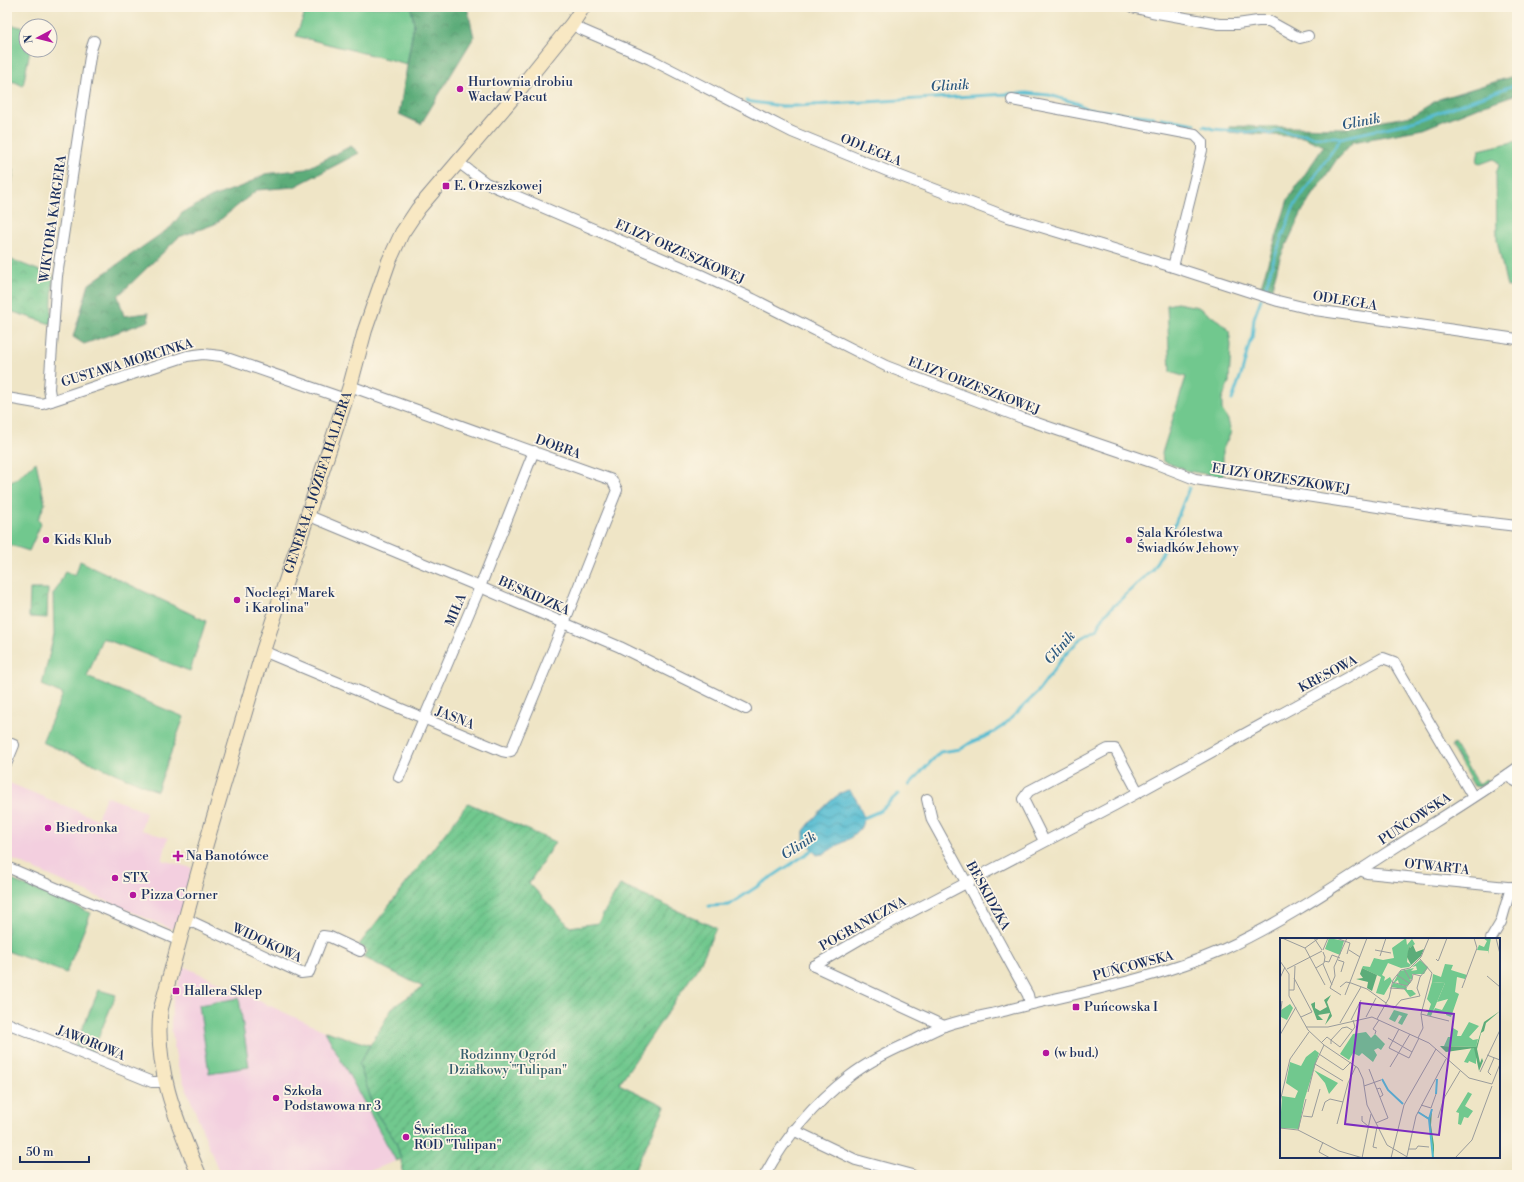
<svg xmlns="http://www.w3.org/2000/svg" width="1524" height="1182" font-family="'Libre Bodoni',serif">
	<defs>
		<pattern id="forest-crowns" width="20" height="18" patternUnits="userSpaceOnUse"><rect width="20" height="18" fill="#5cac79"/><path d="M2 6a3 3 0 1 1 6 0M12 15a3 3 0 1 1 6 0" fill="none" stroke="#4b8c66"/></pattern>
		<pattern id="park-crowns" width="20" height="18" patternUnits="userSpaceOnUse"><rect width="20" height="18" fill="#71c88e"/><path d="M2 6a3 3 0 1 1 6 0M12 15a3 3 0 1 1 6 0" fill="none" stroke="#5ca377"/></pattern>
		<pattern id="garden-furrows" width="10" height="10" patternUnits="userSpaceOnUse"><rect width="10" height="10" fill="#71c88e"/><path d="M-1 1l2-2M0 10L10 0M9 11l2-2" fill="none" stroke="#5ca377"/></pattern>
		<pattern id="water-waves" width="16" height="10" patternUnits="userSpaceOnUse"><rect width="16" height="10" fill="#54bcd1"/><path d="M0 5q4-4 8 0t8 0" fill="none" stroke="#4599ad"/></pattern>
	</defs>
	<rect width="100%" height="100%" fill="#fcf5e5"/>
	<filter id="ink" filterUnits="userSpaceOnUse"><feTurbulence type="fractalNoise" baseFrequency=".025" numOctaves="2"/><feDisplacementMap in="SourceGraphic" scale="8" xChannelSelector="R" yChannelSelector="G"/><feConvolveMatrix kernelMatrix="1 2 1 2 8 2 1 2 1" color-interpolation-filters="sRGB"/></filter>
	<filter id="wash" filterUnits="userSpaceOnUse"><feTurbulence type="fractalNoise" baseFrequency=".012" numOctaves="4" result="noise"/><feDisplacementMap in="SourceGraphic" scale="16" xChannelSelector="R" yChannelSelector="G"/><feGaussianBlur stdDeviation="0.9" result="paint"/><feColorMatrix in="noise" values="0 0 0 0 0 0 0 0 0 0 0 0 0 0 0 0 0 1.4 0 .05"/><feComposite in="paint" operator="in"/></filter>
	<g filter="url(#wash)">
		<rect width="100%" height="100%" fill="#efe5c6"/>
		<g fill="#f3cfdf">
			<path d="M7,782L97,819L106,796L146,812L141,830L168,838L162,860L192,868L179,924L171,929L7,857Z"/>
			<path d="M183,966L325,1031L396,1161L359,1175H220L179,1070L174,1047L171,1025L172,1007L175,993L178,994L179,990L177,989Z"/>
		</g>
		<g fill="#71c88e" stroke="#467c76">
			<path d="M302,7H411L414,24L407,64L296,36L306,10Z"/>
			<path d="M7,24L26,28V50H30L23,86L15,82L7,81Z"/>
			<path d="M1517,141V286L1507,287L1497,240L1496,173L1499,166L1497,161L1494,159L1480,164L1477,162L1479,150Z"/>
			<path d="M7,169L14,170L7,212Z"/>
			<path d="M1177,303L1198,307L1219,321L1229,330L1231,345L1229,383L1222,399V410L1228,420L1231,432L1223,449V477L1188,471L1163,461L1162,453L1186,377L1170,372L1167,305Z"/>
			<path d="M36,462L45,504L38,519L41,524L29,551L7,544V485L16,479Z"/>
			<path d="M80,561L206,621L190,671L102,638L87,677L184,717L157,791L42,742L63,694L42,685L54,635L53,594L58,587L65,571L75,576Z"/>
			<path d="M1454,744L1478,785L1486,779L1488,782L1479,787L1474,786L1451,746Z"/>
			<path d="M7,878L91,913L66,973L7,951Z"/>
			<path d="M99,990L116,995L92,1052L75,1045Z"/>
			<path d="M239,998L249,1067L209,1073L199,1005Z"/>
			<path d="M325,1031L370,1045L359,1064L376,1113L396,1142L401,1159L396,1161Z"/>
		</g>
		<g fill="url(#forest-crowns)" stroke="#3c6e6c">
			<path d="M411,7H467L474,37L421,124L399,114L414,24Z"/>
			<path d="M1517,75V94L1478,107L1423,129L1353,142L1337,159L1303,210L1280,258L1271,291L1260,289L1288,199L1324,146L1303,137L1227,132L1230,126L1346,128L1411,116L1439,99Z"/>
			<path d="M351,146L359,153L294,187L257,190L215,224L179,237L118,296L124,316L148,313L149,321L84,344L73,337L89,284L171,227L182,213L212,197L245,185L265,174L306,169Z"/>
		</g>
		<g fill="url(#park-crowns)" stroke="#467c76">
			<path d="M7,258L53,276L51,324L7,310Z"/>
			<path d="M30,589H48L47,618L29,617Z"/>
		</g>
		<path fill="url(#garden-furrows)" stroke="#467c76" d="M468,803L555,842L529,883L570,927L598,923L620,885L716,928L700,964L619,1084L665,1106L632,1175H407L402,1171L401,1159L396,1142L376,1113L359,1064L393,1007L423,987L363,957L367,950L359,945Z"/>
		<path fill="url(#water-waves)" stroke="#387698" d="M849,790C858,800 870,821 857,832C848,841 834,847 823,854L817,855L804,840V831C813,819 834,793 849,790Z"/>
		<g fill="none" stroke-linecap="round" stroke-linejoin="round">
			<g stroke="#54bcd1" stroke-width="3">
				<path d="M746,101L781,106H794L1026,93L1049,95L1077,103L1087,109L1154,117"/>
				<path d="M1161,118L1195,124"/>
				<path d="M1204,126L1213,129L1248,132L1260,130L1270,134L1279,130L1293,134H1305L1313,137H1337L1341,138L1412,122L1517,84"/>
				<path d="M1264,293L1274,259L1293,208L1341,138"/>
				<path d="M1232,400L1242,372L1250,341L1252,338L1254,318L1261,299"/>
				<path d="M909,785L940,752L961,749L970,743L989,735L1003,726L1037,693L1064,656L1080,639L1097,629L1105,614L1152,570L1168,542L1189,488"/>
				<path d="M859,820L880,811L898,794"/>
				<path d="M709,906L729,905L814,849"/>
			</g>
		</g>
	</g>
	<g filter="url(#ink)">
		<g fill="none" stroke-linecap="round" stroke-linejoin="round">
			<defs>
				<g id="street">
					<path d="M1132,7L1152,12L1219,24H1237L1258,21H1269L1296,36L1300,38L1308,36"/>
					<path d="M572,24L580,29L650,59L792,132L890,172L1005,216L1173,267L1278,301L1315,310L1517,339"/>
					<path d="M1012,100L1195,135L1202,142V150L1173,267"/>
					<path d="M458,162L486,183L701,275L753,299L886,366L1022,418L1154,463L1195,479L1456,519L1517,526"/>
					<path d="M7,398L42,404L187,356L203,354L221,356L345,399"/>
					<path d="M51,401L49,389L57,276L91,50L94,41"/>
					<path d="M307,515L480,587L620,647L746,709"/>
					<path d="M263,651L502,751L507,752L511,751L564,623L617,490L612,480L350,386"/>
					<path d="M7,742L14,745L7,762"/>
					<path d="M1509,774L1510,778L1517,782"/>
					<path d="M399,777L480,587L534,451"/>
					<path d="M927,799L932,820L1028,995L1030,1004"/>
					<path d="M1044,841L1023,799L1029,791L1108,749H1115L1138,792"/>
					<path d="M7,867L180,941"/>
					<path d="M1360,870L1367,873L1517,888"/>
					<path d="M186,919L301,973L309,972L323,936L330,937L360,951"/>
					<path d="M1491,939L1501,922L1511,887"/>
					<path d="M814,966L867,935L1115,805L1383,658L1394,662L1473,797"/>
					<path d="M814,966L944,1026"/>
					<path d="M7,1023L152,1082H166"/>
					<path d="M793,1130L856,1160L912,1175"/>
					<path d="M765,1175C786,1136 815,1103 850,1076C868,1062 890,1051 911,1042C923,1036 935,1029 947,1025C968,1018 990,1015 1011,1009C1082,992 1155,979 1222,950C1281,923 1334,887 1388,852C1431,824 1475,798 1517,768"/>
				</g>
				<g id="secondary">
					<path id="s1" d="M199,1175C177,1122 153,1067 161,1008L206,844L263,651L350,386L365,330L389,261L402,233L418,209L510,101L572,24L583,7"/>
				</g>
			</defs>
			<use href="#street" stroke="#858a92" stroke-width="12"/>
			<use href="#secondary" stroke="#858a92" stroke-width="16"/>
			<use href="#street" stroke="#fff" stroke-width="10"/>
			<use href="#secondary" stroke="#f8e8c3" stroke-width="14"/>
		</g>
	</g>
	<g fill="#b5179e" stroke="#fcf5e5" stroke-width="1.5">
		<circle cx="460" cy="89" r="4"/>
		<rect x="442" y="182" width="8" height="8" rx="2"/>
		<circle cx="46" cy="540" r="4"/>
		<circle cx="1129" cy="540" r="4"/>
		<circle cx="237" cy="600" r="4"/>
		<circle cx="48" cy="828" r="4"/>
		<path d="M176 850h4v4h4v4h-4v4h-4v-4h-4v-4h4z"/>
		<circle cx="115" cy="878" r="4"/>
		<circle cx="133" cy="895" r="4"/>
		<rect x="172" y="987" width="8" height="8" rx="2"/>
		<rect x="1072" y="1003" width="8" height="8" rx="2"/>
		<circle cx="1046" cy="1053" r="4"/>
		<circle cx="276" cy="1098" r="4"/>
		<circle cx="406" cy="1137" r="4"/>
	</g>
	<g text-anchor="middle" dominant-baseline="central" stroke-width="3.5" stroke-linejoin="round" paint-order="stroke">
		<g font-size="13" fill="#1b2f5e" stroke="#fcf5e5" text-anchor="start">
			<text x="468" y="82">Hurtownia drobiu<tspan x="468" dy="15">Wacław Pacut</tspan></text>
			<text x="454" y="186">E. Orzeszkowej</text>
			<text x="1137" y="533">Sala Królestwa<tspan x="1137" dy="15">Świadków Jehowy</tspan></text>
			<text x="54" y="540">Kids Klub</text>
			<text x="245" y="593">Noclegi "Marek<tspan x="245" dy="15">i Karolina"</tspan></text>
			<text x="56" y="828">Biedronka</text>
			<text x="186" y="856">Na Banotówce</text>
			<text x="123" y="878">STX</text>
			<text x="141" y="895">Pizza Corner</text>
			<text x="184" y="991">Hallera Sklep</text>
			<text x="1084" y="1007">Puńcowska I</text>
			<text x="1054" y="1053">(w bud.)</text>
			<text x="284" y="1091">Szkoła<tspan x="284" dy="15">Podstawowa nr 3</tspan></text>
			<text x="414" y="1130">Świetlica<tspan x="414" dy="15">ROD "Tulipan"</tspan></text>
		</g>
		<g font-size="13" fill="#1b2f5e" stroke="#fcf5e5">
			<text transform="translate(871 150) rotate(22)">ODLEGŁA</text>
			<text transform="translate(53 219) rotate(-82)">WIKTORA KARGERA</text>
			<text transform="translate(680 252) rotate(24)">ELIZY ORZESZKOWEJ</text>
			<text transform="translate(1345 301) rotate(9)">ODLEGŁA</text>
			<text transform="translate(127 363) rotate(-17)">GUSTAWA MORCINKA</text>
			<text transform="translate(974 386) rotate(21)">ELIZY ORZESZKOWEJ</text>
			<text transform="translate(558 447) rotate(20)">DOBRA</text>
			<text transform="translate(1281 479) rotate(9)">ELIZY ORZESZKOWEJ</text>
			<text stroke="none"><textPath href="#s1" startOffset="722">GENERAŁA JÓZEFA HALLERA</textPath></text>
			<text transform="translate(534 596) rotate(24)">BESKIDZKA</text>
			<text transform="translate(456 610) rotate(-67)">MIŁA</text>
			<text transform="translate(1328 674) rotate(-28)">KRESOWA</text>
			<text transform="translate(455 718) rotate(22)">JASNA</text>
			<text transform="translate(1415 819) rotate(-33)">PUŃCOWSKA</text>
			<text transform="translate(1437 867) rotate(6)">OTWARTA</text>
			<text transform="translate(988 896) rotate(61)">BESKIDZKA</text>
			<text transform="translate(863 924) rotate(-29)">POGRANICZNA</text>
			<text transform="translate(267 943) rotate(25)">WIDOKOWA</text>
			<text transform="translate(1133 966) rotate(-15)">PUŃCOWSKA</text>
			<text transform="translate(91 1043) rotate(22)">JAWOROWA</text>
		</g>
		<g font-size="13" fill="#355d6c" stroke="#fcf5e5">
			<text x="508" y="1055">Rodzinny Ogród<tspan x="508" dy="15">Działkowy "Tulipan"</tspan></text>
		</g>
		<g font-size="14" font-style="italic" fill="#2c5980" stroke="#fcf5e5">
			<text transform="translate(950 86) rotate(-3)">Glinik</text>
			<text transform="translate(1361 122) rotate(-11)">Glinik</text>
			<text transform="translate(1060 648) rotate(-49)">Glinik</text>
			<text transform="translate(799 846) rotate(-33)">Glinik</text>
		</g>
	</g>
	<g transform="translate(1280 938)">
		<rect width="220" height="220" fill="#efe5c6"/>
		<path d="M126,0L127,7L132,1L135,6L130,10L129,7L127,24L131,27L141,18L129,29L121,30L108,25L102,37L105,39L104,43L110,39L112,43L104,57L96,55L101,39L82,30L83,28L90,29L94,20L103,22L114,20L112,10ZM203,0H211L208,16V13L197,12L199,7L204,9L207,3ZM140,22L148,29L144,36H132V42L129,40L131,44L127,48L119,46L118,42L114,45L126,48L127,52H132L136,56L130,59L124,51L111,49L120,33L134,30L131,33L137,32L136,28L132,29ZM165,26L173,27L171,32L187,37L185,41L177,39L175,54L179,56L171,79L166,77L167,74H153L155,70L162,72L168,61L157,64L165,45L152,44L153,36L161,39ZM114,72L128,76L122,87L118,85L122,78L119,77L115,84L109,81ZM189,84L199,88L189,99L193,102L198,101L196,109L164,108L168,99H171L173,90L178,93L177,98H181ZM192,109L196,111V126L189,123L188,125L184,124ZM188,154L192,156L185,168L193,173L188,180L184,179L181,187L178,186L179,175L176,174Z" fill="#71c88e"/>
		<path d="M129,7L130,10L133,7L136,14L144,11L141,18L131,27L127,19ZM82,30L97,37L92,53L87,50L88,44L76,41L83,40L80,36ZM51,57L47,64L52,78L45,87L50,75L38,77L43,82H37L31,66L35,64V70L40,73L47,69L44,62ZM220,73L206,85L204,93L201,95L197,111L200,125L202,120L203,123L199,133L194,110L166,114L160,108L196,109L204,84ZM152,173L151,187L154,207V220L149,182L138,174L149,180Z" fill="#5cac79"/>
		<path d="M49,0L64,3L60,17L45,11Z" fill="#71c88e"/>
		<path d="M152,44L165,45L151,78L147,77L151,66L147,61ZM10,66L13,70L7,82L1,79V72Z" fill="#71c88e"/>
		<path d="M86,94L91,100L95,96L105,106L101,112L98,110L94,112L97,117L93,124L82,115L79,118L73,115L69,122L60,116L73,96ZM35,112L39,115L24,163L19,191L0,190L2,158L15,160L18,153L6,145L10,124L21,128L26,119ZM34,132L58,145L49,156L45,145Z" fill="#71c88e"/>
		<path fill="none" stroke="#54bcd1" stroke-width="2" d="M102,141L108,152L123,166M156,156L157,141M152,171L149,181L153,220M138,174L149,181"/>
		<path fill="none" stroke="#9a9c9c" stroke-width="1" d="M2,0L25,10L45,47M34,0L42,12M56,0L70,5L67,16M216,0L220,16M25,10L39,0M43,12L48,0M69,12L80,19M95,12L111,15M100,18L106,0M156,21L158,23L159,21L167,0M58,22L64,24L61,34M0,23L9,36V58L28,92L44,107L78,130L83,141L87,167L107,207L129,220M44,23L49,24L52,17L60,20M43,26L52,47M36,30L44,25L45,19L43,14M7,31L42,13M124,31L131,43M117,37L129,45M207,38L220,49M0,40L5,29M14,40L32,74L21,79M112,44L127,48M60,49L66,44L71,45L87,51L106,65M110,50L125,51L132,42L133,36L141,38M182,50L197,10L194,0M9,52H14L15,28M61,57L50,50L55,38L54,29L67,0M65,57L87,0M140,58L137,50L140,39L148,29M106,66L114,70L121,62L140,58M141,76L169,83M86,79L96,60M0,81L2,63M97,81L109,60L113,42L121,32L130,30L141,19L149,0M71,82L81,62M60,85L81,49M26,89H48L92,79L149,105L189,140L212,146M119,91L109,110L129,120L139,100M95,96L96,93L93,91L99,82M0,97L16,69M108,100L132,114M138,100L143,90L141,76L152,35L140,21M41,105L47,99L60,109L75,89L73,82M51,106V102L62,90L67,89L72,92M39,116L63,132L71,124M207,117L220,122M35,126L63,143M110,129L130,96M89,131L108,180L96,185M200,134L220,92M211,137L208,134L214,120M212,146L220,126M84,148L101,142M97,151L100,150L103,157L100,159M28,154L35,126L44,107M0,164L10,121L29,94M141,167L151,170L156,156M42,173L45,164L50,161L63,164M23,178L32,179L40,151M82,178V183L88,188M158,180L164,160L180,133M57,186L68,145L76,128M0,190L18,192L59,213L83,220M18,192L26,161M43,204L39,214L50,220M97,210L93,209L97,189M129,211H136L138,208L149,209M127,218L136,178L166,121M82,220L91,176M111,220L124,167L156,111M175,220L192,202L212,148"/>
		<path fill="#7b2cbf" fill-opacity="0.15" stroke="#7b2cbf" stroke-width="2" d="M80,65L174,76L159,197L65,186Z"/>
		<rect width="220" height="220" fill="none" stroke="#1b2f5e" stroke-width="2"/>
	</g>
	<rect width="1524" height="1182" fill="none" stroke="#fcf5e5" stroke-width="24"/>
	<g transform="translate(38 38) rotate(263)"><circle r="19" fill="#fcf5e5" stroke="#a2a6af"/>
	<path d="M0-3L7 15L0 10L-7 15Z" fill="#b5179e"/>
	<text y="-6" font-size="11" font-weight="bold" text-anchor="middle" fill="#1b2f5e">N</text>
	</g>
	<path d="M20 1156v6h69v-6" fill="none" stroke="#1b2f5e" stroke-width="2"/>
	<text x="26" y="1156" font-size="12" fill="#1b2f5e" stroke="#fcf5e5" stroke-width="3" paint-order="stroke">50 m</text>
</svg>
